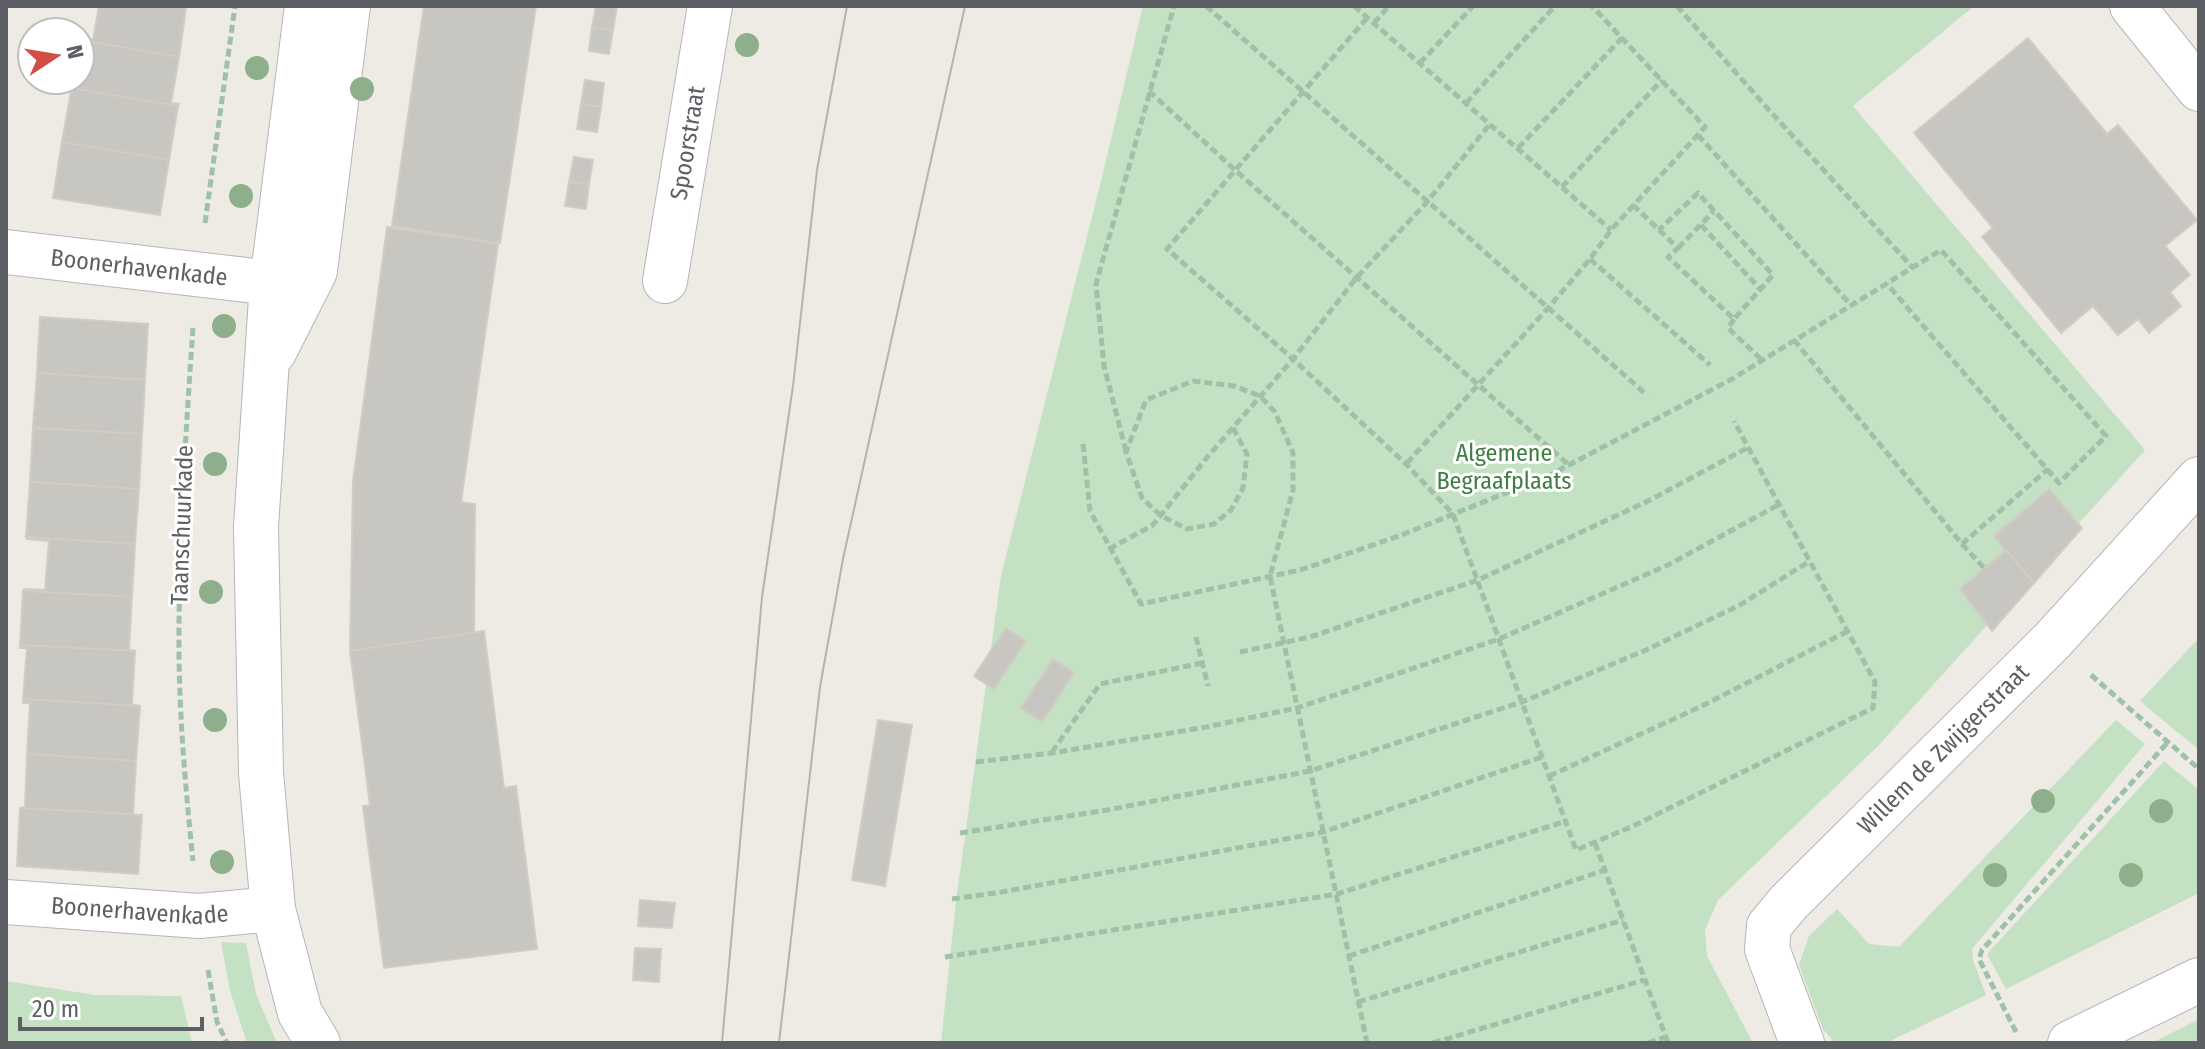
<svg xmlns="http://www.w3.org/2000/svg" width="2205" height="1049" font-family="'Fira Sans Condensed',sans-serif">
	<rect width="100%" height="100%" fill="#edebe4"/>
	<g fill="#c4e1c4">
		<path d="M1143,6H1974L1853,106L2145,450L1879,745L1718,900L1705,930L1707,956L1753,1043H941L956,901L1001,576L1101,181Z"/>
		<path d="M2199,638V750L2140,701Z"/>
		<path d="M2116,720L2145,744L1972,949L1973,960L1986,995L1886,1043H1835L1823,1029L1799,965L1809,936L1837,909L1869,944L1899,947Z"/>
		<path d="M2164,761L2199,790V893L2006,989L1987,954Z"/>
		<path d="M221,942L246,943L256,994L277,1043H247L230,991Z"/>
		<path d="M6,981L95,995L181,996L192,1043H6Z"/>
		<path d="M2199,1019V1043H2152Z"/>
	</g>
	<g fill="#c8c6c1" stroke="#d1ccc4" stroke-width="2">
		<path d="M99,6H174L186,8L179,57L80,40V38L93,40Z"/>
		<path d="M424,6H536L500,243L392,226Z"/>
		<path d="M596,6H617L613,30L592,27Z"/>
		<path d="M592,27L613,30L609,54L589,51Z"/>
		<path d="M2028,38L2107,134L2118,125L2197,220L2165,246L2190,275L2170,292L2181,306L2149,333L2138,319L2118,335L2093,306L2061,333L1982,237L1993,228L1914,133Z"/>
		<path d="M80,40L179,57L171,103L179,104L178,106L64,87L65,80H80Z"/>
		<path d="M585,80L604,83L601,107L581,104Z"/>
		<path d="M64,87L178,106L169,160L62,142L71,91L63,89Z"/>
		<path d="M581,104L601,107L597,132L577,129Z"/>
		<path d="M62,142L169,160L160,215L53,198Z"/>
		<path d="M574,157L593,160L589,184L569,182Z"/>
		<path d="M569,182L589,184L586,209L565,206Z"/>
		<path d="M387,227L498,244L461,502L475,504L474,634L350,651L353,481Z"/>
		<path d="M40,317L148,324L145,380L37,373Z"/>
		<path d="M37,373L145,380L142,434L33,428Z"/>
		<path d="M33,428L142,434L139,489L30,482Z"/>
		<path d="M30,482L139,489L135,544L26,537Z"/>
		<path d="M2049,489L2082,528L2034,583L1994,536Z"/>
		<path d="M26,537L135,544L132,597L23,591L24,589L45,590L49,541L27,539Z"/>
		<path d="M2006,550L2034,583L1992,631L1960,589Z"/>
		<path d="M23,591L132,597L129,650L135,651L20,645Z"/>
		<path d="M1006,628L1026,641L994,689L974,676Z"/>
		<path d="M484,631L504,788L516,786L537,949L384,968L363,806L370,805L350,651Z"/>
		<path d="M20,645L135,651L132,705L140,706L23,699L27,648H20Z"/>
		<path d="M1053,659L1074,673L1042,722L1021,708Z"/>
		<path d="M23,699L140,706L136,761L27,754L30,703H23Z"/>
		<path d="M878,720L912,725L885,886L852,880Z"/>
		<path d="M27,754L136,761L133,814L20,808L25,807Z"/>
		<path d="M20,808L142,815L138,874L17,866Z"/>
		<path d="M640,900L675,903L672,928L638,926Z"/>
		<path d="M635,948L661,949L659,982L633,980Z"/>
	</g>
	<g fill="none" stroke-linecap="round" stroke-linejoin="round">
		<defs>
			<g id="street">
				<path d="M307,6L272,283L256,527L261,773L273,909L300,1013L318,1043"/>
				<path d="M2132,6L2199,89"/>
				<path id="s1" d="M6,252L272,283"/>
				<path id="s2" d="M665,281L710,6"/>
				<path d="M274,352L315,271L348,6"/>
				<path id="s3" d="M6,902L199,916L273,909"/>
				<path id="s4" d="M1802,1043L1767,949L1769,926L1789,902L2052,641L2199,479"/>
			</g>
			<path id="secondary" d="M2070,1043L2199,980"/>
		</defs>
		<use href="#street" stroke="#b5b6ba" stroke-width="46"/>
		<use href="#secondary" stroke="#b3b6ba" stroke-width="46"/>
		<g stroke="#9ec1a8" stroke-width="5" stroke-dasharray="8 4" stroke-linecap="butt">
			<path d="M1206,6L1647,395"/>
			<path d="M1354,6L1611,230"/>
			<path d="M1677,6L1768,109L1913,268"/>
			<path d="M1367,18L1167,249L1293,359L1406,464L1453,514L1576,850L1631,827L1873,708L1875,682L1734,421"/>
			<path d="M1374,23L1389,6"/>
			<path d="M1420,63L1473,6"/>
			<path d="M1149,91L1235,170L1569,465"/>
			<path d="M1466,103L1555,6"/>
			<path d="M1698,135L1851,305"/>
			<path d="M1518,148L1622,38"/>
			<path d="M1562,187L1662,80"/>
			<path d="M1633,205L1678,248L1668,257L1734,319L1773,275L1698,193L1659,230"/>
			<path d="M205,223L235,6"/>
			<path d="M1701,225L1761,290"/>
			<path d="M1678,248L1714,211"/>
			<path d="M1590,259L1710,365"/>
			<path d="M1734,319L1728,328L1762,360"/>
			<path d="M193,328C186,427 180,526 179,625C178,704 185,783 193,861"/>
			<path d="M1794,340L1962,544L2048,469"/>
			<path d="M1233,428L1247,454L1243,488L1231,510L1214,524L1187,529L1160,515L1142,498L1126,452L1146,400L1193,381L1234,386L1260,396L1275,412L1293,453V490L1270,576L1367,1043"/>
			<path d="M1083,444L1090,511L1141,604L1300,570L1399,536L1548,476L1732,379L1941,250L2106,436L2059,483L1887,284"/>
			<path d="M1126,451L1104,366L1096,284L1174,6"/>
			<path d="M1407,463L1549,307L1590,259L1611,230L1705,127L1592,6"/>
			<path d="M1962,544L1985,569"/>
			<path d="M1109,549L1153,525L1209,455L1293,359L1357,277L1427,202L1490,124"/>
			<path d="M1196,637L1208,686"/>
			<path d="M1240,652L1310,637L1478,580L1648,501L1749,447"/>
			<path d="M2091,675L2199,769"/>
			<path d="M1052,752L1100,684L1202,663"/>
			<path d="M976,762L1052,753L1206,727L1297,708L1499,639L1668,565L1780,504"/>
			<path d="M1549,776L1700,707L1848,631"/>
			<path d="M960,833L1107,810L1310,771L1522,702L1646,650L1740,605L1810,561"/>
			<path d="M1595,843L1668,1043"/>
			<path d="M952,899L1002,892L1323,832L1542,757"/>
			<path d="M1349,956L1605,870"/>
			<path d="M945,957L1337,894L1566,821"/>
			<path d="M208,970L217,1022L227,1043"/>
			<path d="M1358,1002L1623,920"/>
			<path d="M2016,1032L1979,959L1982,950L2168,742"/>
			<path d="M1433,1043L1644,980"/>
			<path d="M1648,1043L1666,1037"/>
		</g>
		<use href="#street" stroke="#fff" stroke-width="44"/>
		<use href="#secondary" stroke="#fff" stroke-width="44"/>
		<g stroke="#b2b3b3" stroke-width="2">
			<path d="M722,1043L762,597L793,386L817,170L847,6"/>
			<path d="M779,1043L820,687L843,559L965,6"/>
		</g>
	</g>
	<g fill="#8eaf8b">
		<circle cx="747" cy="45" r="12"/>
		<circle cx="257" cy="68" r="12"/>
		<circle cx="362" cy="89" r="12"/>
		<circle cx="241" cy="196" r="12"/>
		<circle cx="224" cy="326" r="12"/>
		<circle cx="215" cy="464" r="12"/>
		<circle cx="211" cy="592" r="12"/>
		<circle cx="215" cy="720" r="12"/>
		<circle cx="2043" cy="801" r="12"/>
		<circle cx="2161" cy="811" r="12"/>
		<circle cx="222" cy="862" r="12"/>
		<circle cx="1995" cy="875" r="12"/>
		<circle cx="2131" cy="875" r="12"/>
	</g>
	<g text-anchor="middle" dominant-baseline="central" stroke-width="6" stroke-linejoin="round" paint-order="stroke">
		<g font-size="24" fill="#5c5f63" stroke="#fff">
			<text stroke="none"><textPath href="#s2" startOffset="140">Spoorstraat</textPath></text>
			<text stroke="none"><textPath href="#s1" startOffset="134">Boonerhavenkade</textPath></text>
			<text transform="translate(182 525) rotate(-88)">Taanschuurkade</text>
			<text stroke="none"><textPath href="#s4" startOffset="372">Willem de Zwijgerstraat</textPath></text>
			<text stroke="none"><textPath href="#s3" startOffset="134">Boonerhavenkade</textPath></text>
		</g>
		<g font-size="24" fill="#407e42" stroke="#fff">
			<text x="1504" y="453">Algemene<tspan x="1504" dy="28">Begraafplaats</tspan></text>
		</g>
	</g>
	<rect width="2205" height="1049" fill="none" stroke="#5c5f63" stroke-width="16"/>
	<g transform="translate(56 56) rotate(78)"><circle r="38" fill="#ffffff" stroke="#bebfc1" stroke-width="2"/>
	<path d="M0-6L14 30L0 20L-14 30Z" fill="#d24e45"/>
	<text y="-12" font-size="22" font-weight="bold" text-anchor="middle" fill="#5c5f63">N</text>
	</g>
	<path d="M20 1017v12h182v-12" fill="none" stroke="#5c5f63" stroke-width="4"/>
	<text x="32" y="1017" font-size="24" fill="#5c5f63" stroke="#ffffff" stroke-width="6" paint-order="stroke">20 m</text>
</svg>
